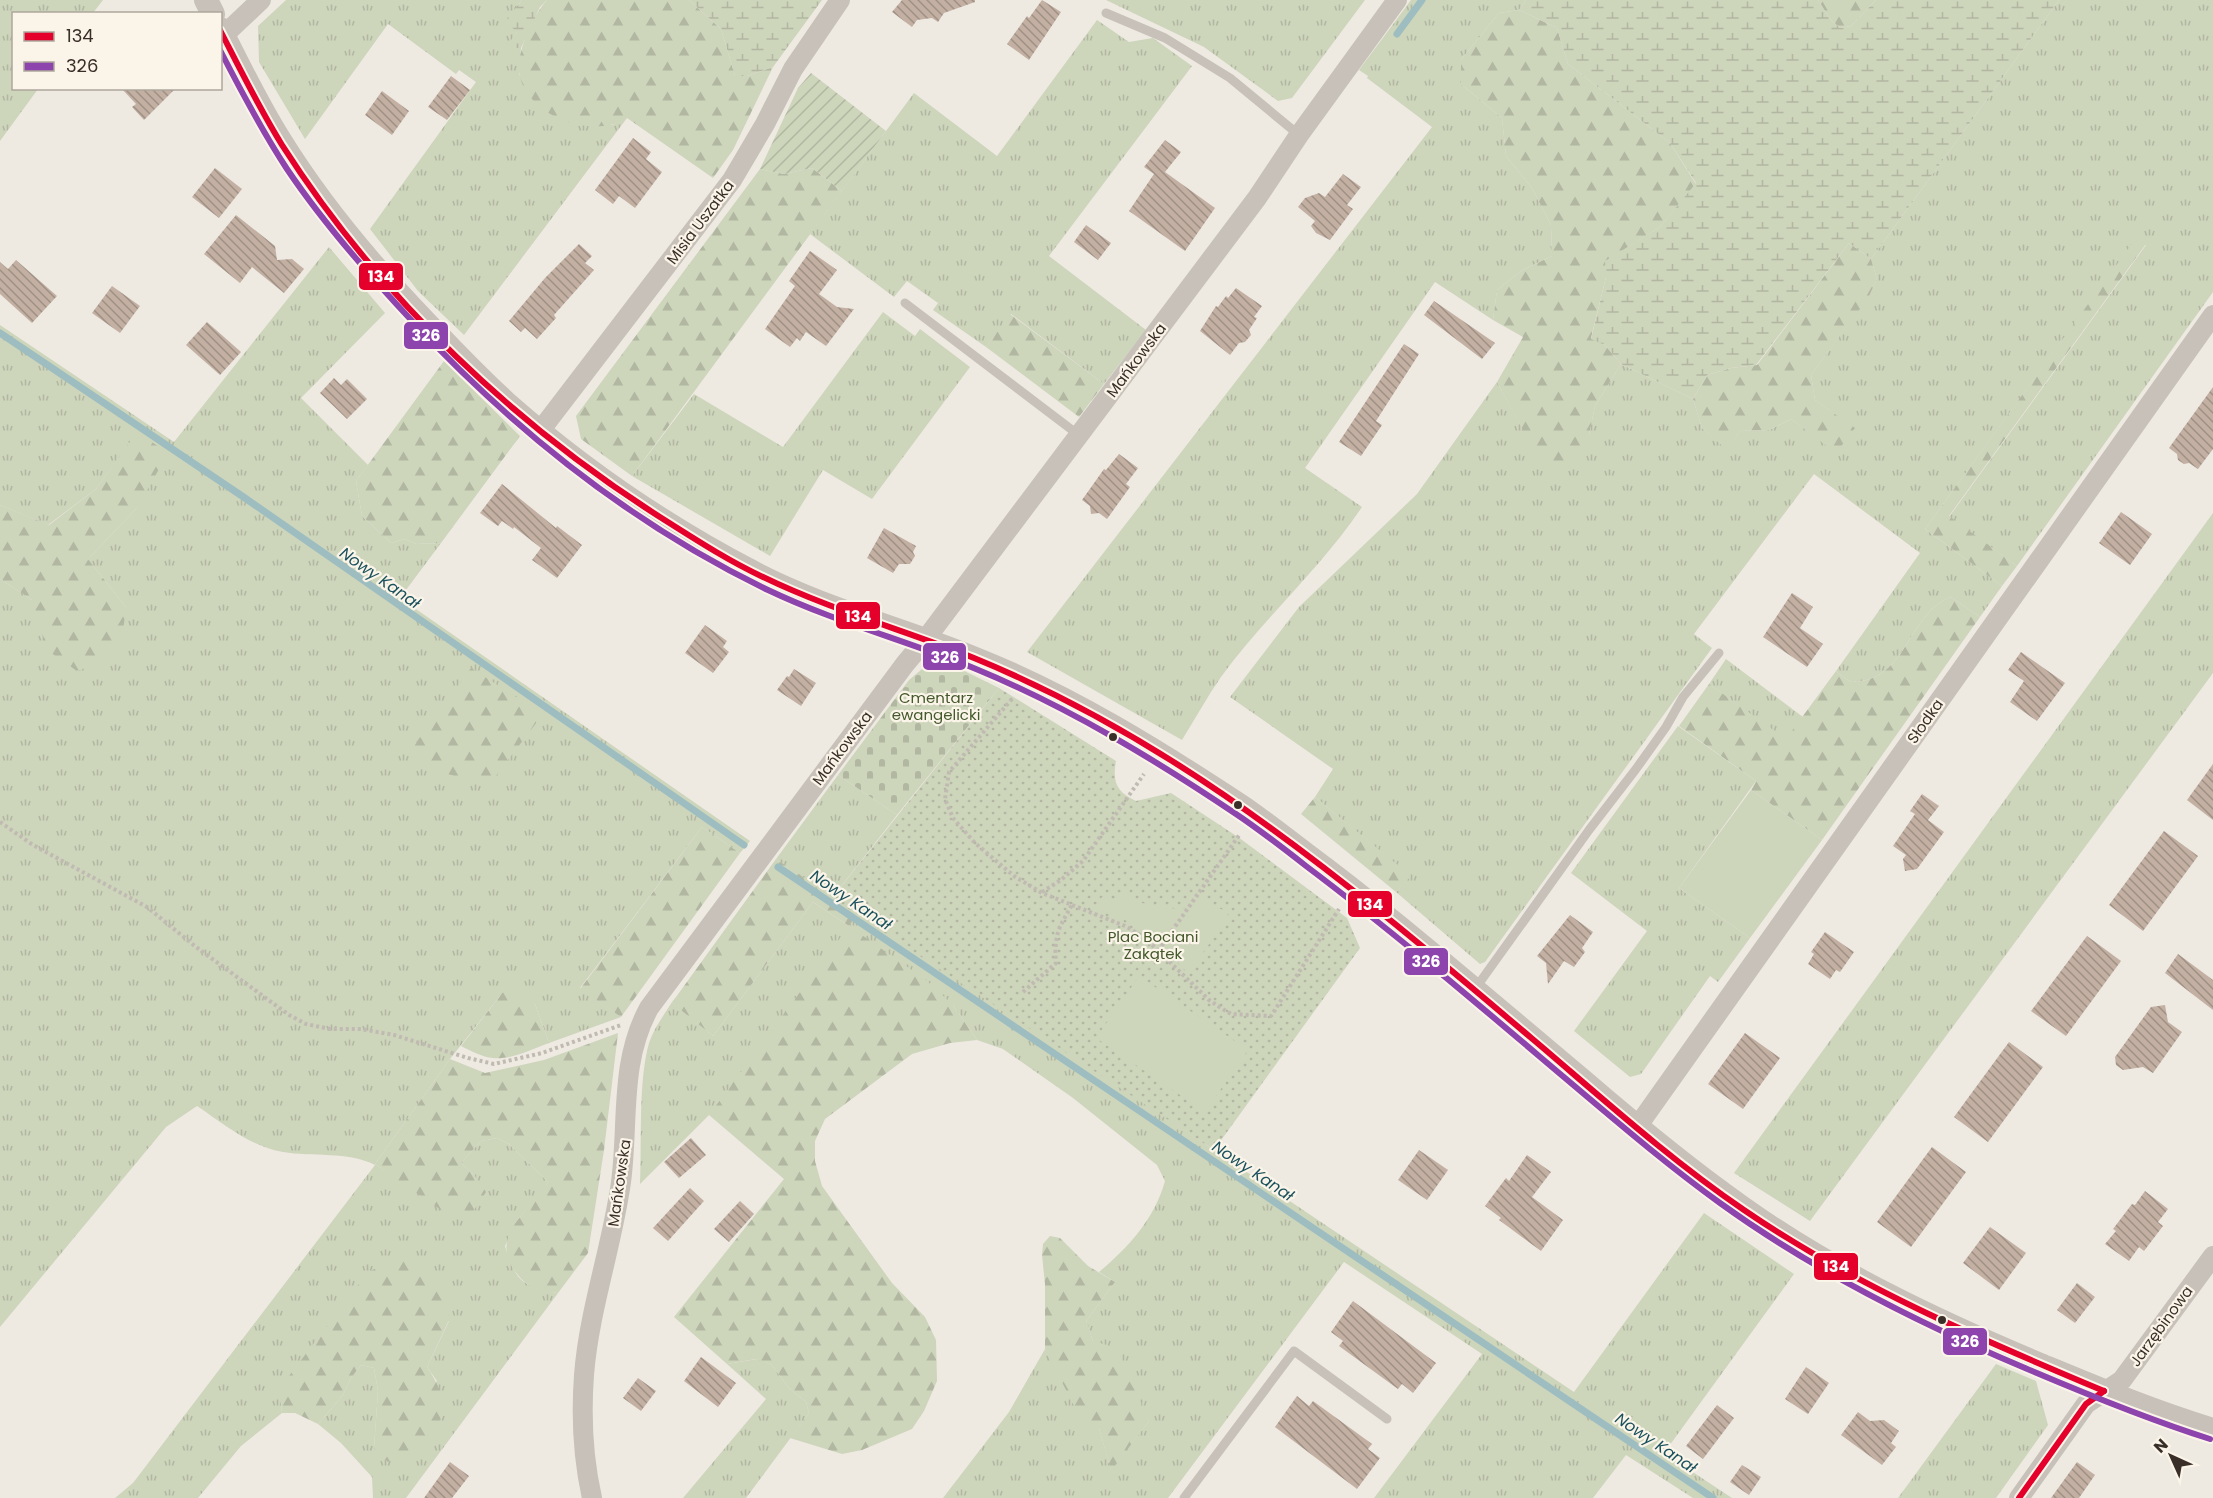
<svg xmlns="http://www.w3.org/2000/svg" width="2213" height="1498" font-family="Poppins,sans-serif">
	<defs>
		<pattern id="grass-tufts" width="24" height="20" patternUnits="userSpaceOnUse" patternTransform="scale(1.5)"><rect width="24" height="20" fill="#cdd5bb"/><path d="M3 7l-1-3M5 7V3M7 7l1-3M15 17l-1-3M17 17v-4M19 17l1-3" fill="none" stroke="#b1b7a1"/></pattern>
		<pattern id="forest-firs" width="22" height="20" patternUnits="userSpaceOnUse" patternTransform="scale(1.5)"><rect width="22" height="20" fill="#cdd5bb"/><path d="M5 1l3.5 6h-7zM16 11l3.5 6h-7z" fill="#b1b7a1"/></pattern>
		<pattern id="wetland-marsh" width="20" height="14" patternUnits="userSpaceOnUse" patternTransform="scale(1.5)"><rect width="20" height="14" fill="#cdd5bb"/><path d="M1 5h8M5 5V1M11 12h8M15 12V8" fill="none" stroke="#b1b7a1"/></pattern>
		<pattern id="cemetery-stones" width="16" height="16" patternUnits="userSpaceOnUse" patternTransform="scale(1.5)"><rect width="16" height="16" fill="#cdd5bb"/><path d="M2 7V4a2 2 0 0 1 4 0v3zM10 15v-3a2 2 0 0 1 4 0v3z" fill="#b1b7a1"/></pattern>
		<pattern id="park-dots" width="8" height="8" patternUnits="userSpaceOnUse" patternTransform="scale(1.5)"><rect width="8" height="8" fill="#cdd5bb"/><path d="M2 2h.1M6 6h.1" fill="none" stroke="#b1b7a1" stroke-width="1.8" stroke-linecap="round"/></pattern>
		<pattern id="garden-furrows" width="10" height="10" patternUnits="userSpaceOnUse" patternTransform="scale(1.5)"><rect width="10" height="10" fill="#cdd5bb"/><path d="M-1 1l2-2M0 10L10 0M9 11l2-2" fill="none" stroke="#b1b7a1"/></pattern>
		<pattern id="building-back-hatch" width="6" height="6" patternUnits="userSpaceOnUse" patternTransform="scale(1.5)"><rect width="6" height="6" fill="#c3b0a3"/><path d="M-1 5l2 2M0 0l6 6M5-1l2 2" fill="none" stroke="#9f9085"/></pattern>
	</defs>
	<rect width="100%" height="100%" fill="#eeeae2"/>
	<g fill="url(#grass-tufts)">
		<path d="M0,0H103L93,13L14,14V88L38,89L0,141Z"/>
		<path d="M286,0H522L517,6V32L506,48H521L519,75L612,125L627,118L464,335L418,291L370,229L476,82L459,70L456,74L388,24L305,139L259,62L258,26Z"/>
		<path d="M1106,0H1365L1292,98L1278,101L1204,47Z"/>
		<path d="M1411,0H1526L1519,10L1499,13L1461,60V84L1502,118L1506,156L1532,188L1551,225L1552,256L1521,271L1497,290L1493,320L1435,282L1305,468L1362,507C1321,568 1264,618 1221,677C1207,697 1195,719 1182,740L1027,652L1432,127L1367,78L1368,76L1359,70Z"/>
		<path d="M2059,0H2213V292L2017,566L1949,517L2146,245L2136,239L1925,529L2002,586L1980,617L1951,597C1911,611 1906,676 1861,681C1858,681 1855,682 1852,682C1847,680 1840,674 1836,671L1920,553L1814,474L1694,634L1712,648L1485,962L1480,964L1396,892L1410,876L1315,797L1333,769L1230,697L1299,607L1417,494L1497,382L1536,453L1589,435L1595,406L1621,364L1693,399L1702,428L1727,449L1740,431L1769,430L1791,419L1836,452L1854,428L1815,400L1811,375L1868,297L1877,279L1871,259Z"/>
		<path d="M1097,20L1129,42L1153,38L1192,66L1049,256L1146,330L1104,384L1011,314L986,347L933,310L938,303L907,281L894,297L810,234L914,93L997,156Z"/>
		<path d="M329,247L385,313L301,398L368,465L356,481L362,516L391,543L405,539L416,544L441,543L400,598L750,841L740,853L702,827L580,988L621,1017L549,1043L535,1004L503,992L450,1059L375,1164L387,1172L475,1176L461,1163L481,1141L497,1138L509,1144L548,1182L542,1193L518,1219L505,1246C515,1281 523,1287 558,1293L406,1498H373L372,1477L341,1443L318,1424L343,1395L351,1378L361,1365L374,1368L378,1391L374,1448L437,1381L427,1367L449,1321L281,1402L282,1413L241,1446L198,1498H115L133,1483L375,1165C348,1151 312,1157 283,1152C251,1147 224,1124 197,1106L166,1127L0,1327V579L32,600L126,607L88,559L137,508V433L96,489L48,525L0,505V325L174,442Z"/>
		<path d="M883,312L915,336L920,329L970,367L872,499L823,470L770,556L632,476L694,394L783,447Z"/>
		<path d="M2213,513V673L1810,1221L1734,1173Z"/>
		<path d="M1726,659L1803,717L1786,740L1709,684Z"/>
		<path d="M1678,726L1756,781L1679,888L1750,938L1718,982L1710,976L1641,1074L1630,1077L1574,1031L1647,931L1571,873Z"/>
		<path d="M838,775L897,815L832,898L776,859Z"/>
		<path d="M813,902L849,926L858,914L995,1003L1574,1392L1704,1213L1794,1274L1664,1453L1732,1498H1693L1626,1455L1593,1498H1374L1482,1354L1344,1262L1168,1498H943L1009,1412L1045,1349L1099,1428L1111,1470L1149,1421L1093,1341L1086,1321L1115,1282L1099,1272C1128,1248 1155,1218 1165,1181L1157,1165L1073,1098L1003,1049L977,1040L953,1005L709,1115L640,1184C642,1142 638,1082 649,1043C654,1028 664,1015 672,1002L713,1036Z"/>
		<path d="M757,1359L771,1364L789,1388L806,1402L809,1413L746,1498H683L766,1399L727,1364Z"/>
		<path d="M1996,1364L2036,1381L2048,1425L1996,1498H1898Z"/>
	</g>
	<g fill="url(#forest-firs)">
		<path d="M547,0H689L721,29L735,76H747L773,67L733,150L713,178L627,118C622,121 616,124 610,125C576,132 530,113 520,77C514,56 533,15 547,0Z"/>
		<path d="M1818,0H1876L1851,26L1840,28L1830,19Z"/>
		<path d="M1519,10L1557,28L1568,64L1670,143L1696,184L1660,227L1606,261V277L1591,338L1605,345L1621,364L1595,406L1589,435L1567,460L1544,469L1497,382L1523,337L1493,320L1497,290L1521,271L1552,256L1551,225L1532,188L1506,156L1502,118L1461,84V60L1499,13Z"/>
		<path d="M812,168L842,191L632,476L581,439L576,416L760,169L784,174Z"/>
		<path d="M2136,238L2146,244L1949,516L2017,566L2002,586L1925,529Z"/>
		<path d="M1849,243L1871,259L1877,279L1868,298L1811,375L1815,400L1855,428L1836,453L1791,419L1769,430L1740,431L1727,450L1702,428L1693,399L1707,375L1731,368L1757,365Z"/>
		<path d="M1010,314L1104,384L1079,417L986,347Z"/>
		<path d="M444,361L520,436L441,543L416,544L405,539L391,543L362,516L356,481Z"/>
		<path d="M137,432L168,453L137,508L88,559L126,607L122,639L109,660L77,671L47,650L32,600L0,579V505L49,525L96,489Z"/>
		<path d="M1951,597L1980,617L1822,840L1751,790L1756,781L1679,726L1709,684L1786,739L1836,671C1840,674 1847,680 1852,682C1855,682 1858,681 1861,681C1906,676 1911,611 1951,597Z"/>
		<path d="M471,668L543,714L489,785L440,772L409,752Z"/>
		<path d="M1315,797L1411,876L1396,892L1301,814Z"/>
		<path d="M702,827L740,853L621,1017L580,989Z"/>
		<path d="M776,859L858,914L849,926L926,980L953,1005L977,1040L950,1043L912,1054L825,1119L815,1141V1161L822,1186L892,1283L925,1317L936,1340L937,1381L924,1411L912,1429L862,1450L842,1454L790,1438L809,1413L806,1402L789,1388L771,1364L756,1359L727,1364L674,1317L784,1179L709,1115L849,926L813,902L713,1036L676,1006L672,1002L676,997Z"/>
		<path d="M516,991L535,1004L549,1043C532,1049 511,1060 493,1058C482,1057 471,1051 461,1046L503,992Z"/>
		<path d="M618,1033L604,1150L588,1253L558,1293C537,1290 528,1289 514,1270C489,1234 532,1210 548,1182L509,1144L497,1138L481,1141L461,1163L475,1176L486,1192L474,1210L451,1217L375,1164L450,1059L485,1073L544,1060Z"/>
		<path d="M1050,1236L1060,1238L1088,1266L1115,1282L1086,1321L1093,1341L1117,1348L1149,1421L1111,1471L1099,1428L1084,1425L1045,1349V1284L1042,1255L1043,1244Z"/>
		<path d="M398,1258L438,1281L444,1288L449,1320L427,1367C462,1418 434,1438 388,1462L374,1448L378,1391L374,1368L361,1365L351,1378L343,1395L318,1424L295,1413H282L281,1402L286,1380L368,1272Z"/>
	</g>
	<g fill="url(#wetland-marsh)">
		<path d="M522,0H547L540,7L521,48H505L517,32L505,21Z"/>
		<path d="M689,0H822L773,67L747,76H735L721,29Z"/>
		<path d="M1526,0H1818L1830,19L1840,28L1851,26L1876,0H2059L1871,259L1849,243L1756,365L1731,368L1707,375L1693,399L1621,364L1605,345L1591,339L1606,277L1605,261L1660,227L1696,183L1670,143L1568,64L1557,28L1519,10Z"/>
	</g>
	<path fill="url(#cemetery-stones)" d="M948,663L999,688L897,815L838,775L909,680L928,664Z"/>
	<path fill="url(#park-dots)" d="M999,688L1116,761C1112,783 1117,792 1136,801L1171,793L1238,837L1347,918L1360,948L1214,1150L832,898Z"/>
	<path fill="url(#garden-furrows)" d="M811,73L886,131L842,191L812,168L784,174L760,169L798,88Z"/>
	<g fill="#cdd5bb">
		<path d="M1751,790L1822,840L1750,938L1679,888Z"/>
		<path d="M1123,889L1142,903L1183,910L1194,894L1206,903L1226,911L1229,917L1188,973L1146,932L1127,921L1094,908L1102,897L1112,903Z"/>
		<path d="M1139,976L1248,1050L1205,1112L1096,1038Z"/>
	</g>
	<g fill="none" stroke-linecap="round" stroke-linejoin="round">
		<g stroke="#9dbdc0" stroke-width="7">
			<path d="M1397,34L1422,0"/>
			<path d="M0,333L245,498L744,845"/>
			<path d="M778,867L1713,1498"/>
		</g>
	</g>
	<g fill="url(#building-back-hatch)">
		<path d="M902,0H975V2L944,13L938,22L932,18L917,20L912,27L892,12Z"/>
		<path d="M1042,0L1061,12L1029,60L1007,44L1027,16L1029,18Z"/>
		<path d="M451,76L470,90L447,120L428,107Z"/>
		<path d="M121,88H176L144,120L132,107L136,104Z"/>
		<path d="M382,91L409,111L392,135L365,115Z"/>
		<path d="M633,138L651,152L646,159L662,172L635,208L619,196L613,204L595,190Z"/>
		<path d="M1165,140L1181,152L1165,172L1215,208L1185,251L1129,211L1154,174L1144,167Z"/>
		<path d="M215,168L242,189L219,218L192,197Z"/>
		<path d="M1343,174L1361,187L1347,205L1353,209L1330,240L1316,233L1311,226L1315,221L1298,207L1305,198L1319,193L1325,197Z"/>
		<path d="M236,215L275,246L277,260L292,259L304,269L284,293L252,267L240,283L204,254Z"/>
		<path d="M1086,225L1111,243L1098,260L1074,242Z"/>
		<path d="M579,244L592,256L585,263L594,270L554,315L556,318L537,339L525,328L521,332L509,321L545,278Z"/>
		<path d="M810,251L837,270L819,294L837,307L854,309L826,346L806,332L800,341L797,338L790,347L765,329L795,286L789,281Z"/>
		<path d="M16,260L57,296L32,323L0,294V262L8,269Z"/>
		<path d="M112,286L140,306L120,333L92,313Z"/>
		<path d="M1236,288L1262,306L1254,317L1257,318L1249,330L1251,335L1245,342L1239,343L1230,355L1200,331L1216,306L1218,307L1226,296L1228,298Z"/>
		<path d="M1434,301L1495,343L1482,359L1424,315Z"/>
		<path d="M207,322L241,352L220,375L186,345Z"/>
		<path d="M1404,344L1419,354L1376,421L1382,425L1361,456L1339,442Z"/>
		<path d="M334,378L341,385L347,379L367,399L347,419L320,393Z"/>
		<path d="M2213,387V449L2198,469L2189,463L2184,464L2178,460L2177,454L2169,448Z"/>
		<path d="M1119,454L1138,468L1126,484L1130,487L1107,519L1099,513L1091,514L1090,506L1082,500L1104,469L1106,470Z"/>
		<path d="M502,484L556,528L557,526L582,545L557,578L532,560L541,548L514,527L513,529L502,521L498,526L480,513Z"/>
		<path d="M2121,512L2152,534L2130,565L2099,543Z"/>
		<path d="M884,528L916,546L913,552L915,556L910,564H899L893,573L867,558Z"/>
		<path d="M1792,593L1813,607L1800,628L1823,644L1807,667L1763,637Z"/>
		<path d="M705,625L727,641L723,647L729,652L713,673L685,653Z"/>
		<path d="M2021,652L2065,683L2037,721L2010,702L2024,681L2008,670Z"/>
		<path d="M794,669L816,683L801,706L777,690L787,676L789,677Z"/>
		<path d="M2213,764V820L2187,800Z"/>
		<path d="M1922,794L1939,806L1928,820L1944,832L1917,869L1905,871L1903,859L1906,855L1893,846L1915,814L1910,811Z"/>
		<path d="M2164,831L2198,856L2143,931L2109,905Z"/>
		<path d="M1570,915L1593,932L1582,948L1585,952L1574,967L1564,961L1548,984L1546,963L1537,956Z"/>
		<path d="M1825,932L1854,952L1840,972L1836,970L1830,979L1808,964L1814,954L1811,952Z"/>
		<path d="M2087,936L2121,961L2066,1036L2031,1011Z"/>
		<path d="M2178,954L2213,980V1010L2165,973Z"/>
		<path d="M2165,1005L2168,1022L2182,1032L2153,1073L2143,1067L2123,1070L2116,1065L2115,1057L2151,1007Z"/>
		<path d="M1745,1033L1780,1058L1743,1109L1708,1084Z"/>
		<path d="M2009,1042L2043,1067L1988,1142L1954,1117Z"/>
		<path d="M691,1138L706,1155L679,1178L664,1162Z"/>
		<path d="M1932,1147L1966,1172L1911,1247L1877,1222Z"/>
		<path d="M1419,1150L1448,1170L1427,1200L1398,1180Z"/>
		<path d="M1527,1155L1551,1172L1532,1197L1563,1220L1541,1251L1499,1220L1501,1218L1485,1206L1506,1178L1509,1181Z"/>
		<path d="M690,1188L704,1201L668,1241L653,1228Z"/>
		<path d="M2145,1191L2168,1209L2158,1222L2163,1226L2144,1251L2139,1247L2129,1261L2105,1244L2116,1231L2113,1229L2132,1204L2135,1205Z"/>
		<path d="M740,1201L754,1214L729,1242L714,1229Z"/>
		<path d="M1990,1227L2026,1253L1999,1290L1963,1263Z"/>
		<path d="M2077,1283L2095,1297L2075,1323L2057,1310Z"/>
		<path d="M1353,1301L1436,1363L1413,1393L1402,1384L1398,1389L1339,1346L1343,1341L1331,1332Z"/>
		<path d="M701,1357L736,1383L718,1407L684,1381Z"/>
		<path d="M1806,1367L1829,1383L1808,1414L1785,1399Z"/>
		<path d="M638,1378L656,1391L641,1411L623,1398Z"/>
		<path d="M1297,1396L1309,1406L1313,1401L1372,1444L1368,1449L1380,1458L1357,1489L1275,1427Z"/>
		<path d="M1717,1405L1734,1418L1703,1459L1686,1446Z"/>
		<path d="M1858,1412L1870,1421L1884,1420L1899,1431L1891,1443L1896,1447L1882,1465L1841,1435Z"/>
		<path d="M450,1462L469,1476L452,1498H424Z"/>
		<path d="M2077,1462L2095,1475L2079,1498H2051Z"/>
		<path d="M1742,1465L1761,1477L1749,1495L1730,1482Z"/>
	</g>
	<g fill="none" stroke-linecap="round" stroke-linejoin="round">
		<g stroke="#c0bab2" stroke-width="4" stroke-dasharray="3 3" stroke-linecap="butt">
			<path d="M1012,699L949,772L945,799L953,818L975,843L1014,876L1042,893L1125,926L1144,937L1209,1000L1221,1008L1231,1014L1271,1016L1339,909"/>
			<path d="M0,822L33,845L147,907L196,947L289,1015L306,1024L330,1029H361L394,1035L468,1058L494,1064L542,1053L621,1025"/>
			<path d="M1042,892L1061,880L1083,861L1144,774"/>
			<path d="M1158,951L1240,834"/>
			<path d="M1023,992L1056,963C1054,935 1058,929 1072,905"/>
		</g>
		<g stroke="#c7c1ba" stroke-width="9">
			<path d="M1106,13L1165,38L1230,78L1299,135"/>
			<path d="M905,303L1080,436"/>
			<path d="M1475,989L1589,830L1636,769L1666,727L1683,697L1719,653"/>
			<path d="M1184,1498L1294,1351L1387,1419"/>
		</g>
		<g stroke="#c7c1ba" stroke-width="20">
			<path d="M224,35L261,0"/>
			<path d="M540,431L732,180L765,124L793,69L840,0"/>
			<path d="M1637,1127L2213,315"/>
			<path d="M592,1498C583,1458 581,1416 584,1375C589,1310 612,1247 621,1182C629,1122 619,1063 649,1008L905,664L925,640L1257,198L1299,135L1397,0"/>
			<path d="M2019,1498L2086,1404L2122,1380L2213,1256"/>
		</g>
		<g stroke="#c7c1ba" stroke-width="24">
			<path d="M206,0L213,14"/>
			<path d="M220,29C239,66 257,104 279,139C316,199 361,254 409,305C441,339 472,372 506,403C581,469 664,526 752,572C822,609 900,628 973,658C1069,696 1159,752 1245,809C1272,828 1298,849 1325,869C1414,937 1499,1011 1585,1083C1635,1126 1687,1169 1741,1207C1832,1272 1935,1321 2038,1364C2096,1388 2153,1412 2213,1430"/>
		</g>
		<defs>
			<g id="bus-1">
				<path d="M220,30C240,69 259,108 282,145C380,298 517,428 671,524C701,543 731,562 763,577C831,610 904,630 974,658C1062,694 1145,741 1224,795C1338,873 1444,964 1549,1053C1612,1107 1675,1163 1744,1210C1855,1286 1980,1339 2104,1391"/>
				<path d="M2019,1498L2086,1404L2104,1391"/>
			</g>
			<path id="bus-2" d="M220,50C241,91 262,131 287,169C324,224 368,274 413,322C516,432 631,524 768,590C835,622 908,641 976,669C1068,707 1154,759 1236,814C1260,830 1283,848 1306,866C1395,933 1480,1006 1565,1078C1616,1121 1666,1164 1720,1203C1814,1271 1918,1323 2025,1368C2086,1394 2147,1419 2210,1439"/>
		</defs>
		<use href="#bus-1" stroke="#fbf5e9" stroke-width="10"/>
		<use href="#bus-2" stroke="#fbf5e9" stroke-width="10"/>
		<use href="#bus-1" stroke="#e4002b" stroke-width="6"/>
		<use href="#bus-2" stroke="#8e44ad" stroke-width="6"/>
	</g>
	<g fill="#392f28" stroke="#fbf5e9" stroke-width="2">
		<circle cx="1113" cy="737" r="5"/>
		<circle cx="1238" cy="805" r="5"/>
		<circle cx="1942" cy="1320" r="5"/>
	</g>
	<g text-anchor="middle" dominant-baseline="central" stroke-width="4.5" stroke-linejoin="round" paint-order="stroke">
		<g font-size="15" fill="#392f28" stroke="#fbf5e9">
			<text transform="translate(700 222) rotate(-53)">Misia Uszatka</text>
			<text transform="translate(1136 360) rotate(-53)">Mańkowska</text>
			<text transform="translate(1925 721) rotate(-55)">Słodka</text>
			<text transform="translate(842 748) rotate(-53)">Mańkowska</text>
			<text transform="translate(619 1183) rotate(-82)">Mańkowska</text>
			<text transform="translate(2161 1326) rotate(-54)">Jarzębinowa</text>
		</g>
		<g font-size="15" fill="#43582b" stroke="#fbf5e9">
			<text x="936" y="697">Cmentarz<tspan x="936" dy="17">ewangelicki</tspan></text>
			<text x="1153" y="936">Plac Bociani<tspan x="1153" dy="17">Zakątek</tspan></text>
		</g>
		<g font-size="16" font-style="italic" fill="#1b515d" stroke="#fbf5e9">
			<text transform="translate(380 578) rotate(35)">Nowy Kanał</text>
			<text transform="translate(851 900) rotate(34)">Nowy Kanał</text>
			<text transform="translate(1253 1171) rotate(34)">Nowy Kanał</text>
			<text transform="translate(1656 1443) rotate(34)">Nowy Kanał</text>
		</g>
	</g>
	<g stroke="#fbf5e9" stroke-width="2">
		<rect x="358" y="262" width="46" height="29" rx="6" fill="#e4002b"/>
		<rect x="403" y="321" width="46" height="29" rx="6" fill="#8e44ad"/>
		<rect x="835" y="601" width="46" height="29" rx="6" fill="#e4002b"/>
		<rect x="922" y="642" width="45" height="29" rx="6" fill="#8e44ad"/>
		<rect x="1347" y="890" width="46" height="28" rx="6" fill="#e4002b"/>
		<rect x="1403" y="947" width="46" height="29" rx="6" fill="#8e44ad"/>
		<rect x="1813" y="1252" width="46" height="29" rx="6" fill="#e4002b"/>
		<rect x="1942" y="1327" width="46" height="29" rx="6" fill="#8e44ad"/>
	</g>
	<g font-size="16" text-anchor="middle" font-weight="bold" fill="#fff">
		<text x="381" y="282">134</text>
		<text x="426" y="341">326</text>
		<text x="858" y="622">134</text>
		<text x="945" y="663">326</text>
		<text x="1370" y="910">134</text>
		<text x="1426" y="967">326</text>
		<text x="1836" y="1272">134</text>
		<text x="1965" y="1347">326</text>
	</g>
	<rect x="12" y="12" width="210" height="78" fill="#fbf5e9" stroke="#ada69c" stroke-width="1.5"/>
	<rect x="24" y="32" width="30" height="9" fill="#e4002b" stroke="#ada69c" stroke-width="1.5"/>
	<text x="66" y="42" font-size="18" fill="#392f28">134</text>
	<rect x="24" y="62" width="30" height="9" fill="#8e44ad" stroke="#ada69c" stroke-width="1.5"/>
	<text x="66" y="72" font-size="18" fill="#392f28">326</text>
	<g transform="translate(2171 1456) rotate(315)" stroke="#fbf5e9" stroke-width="4.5" paint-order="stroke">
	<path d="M0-4.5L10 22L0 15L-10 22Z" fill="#392f28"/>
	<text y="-9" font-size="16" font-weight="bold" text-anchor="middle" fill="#392f28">N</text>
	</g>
</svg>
